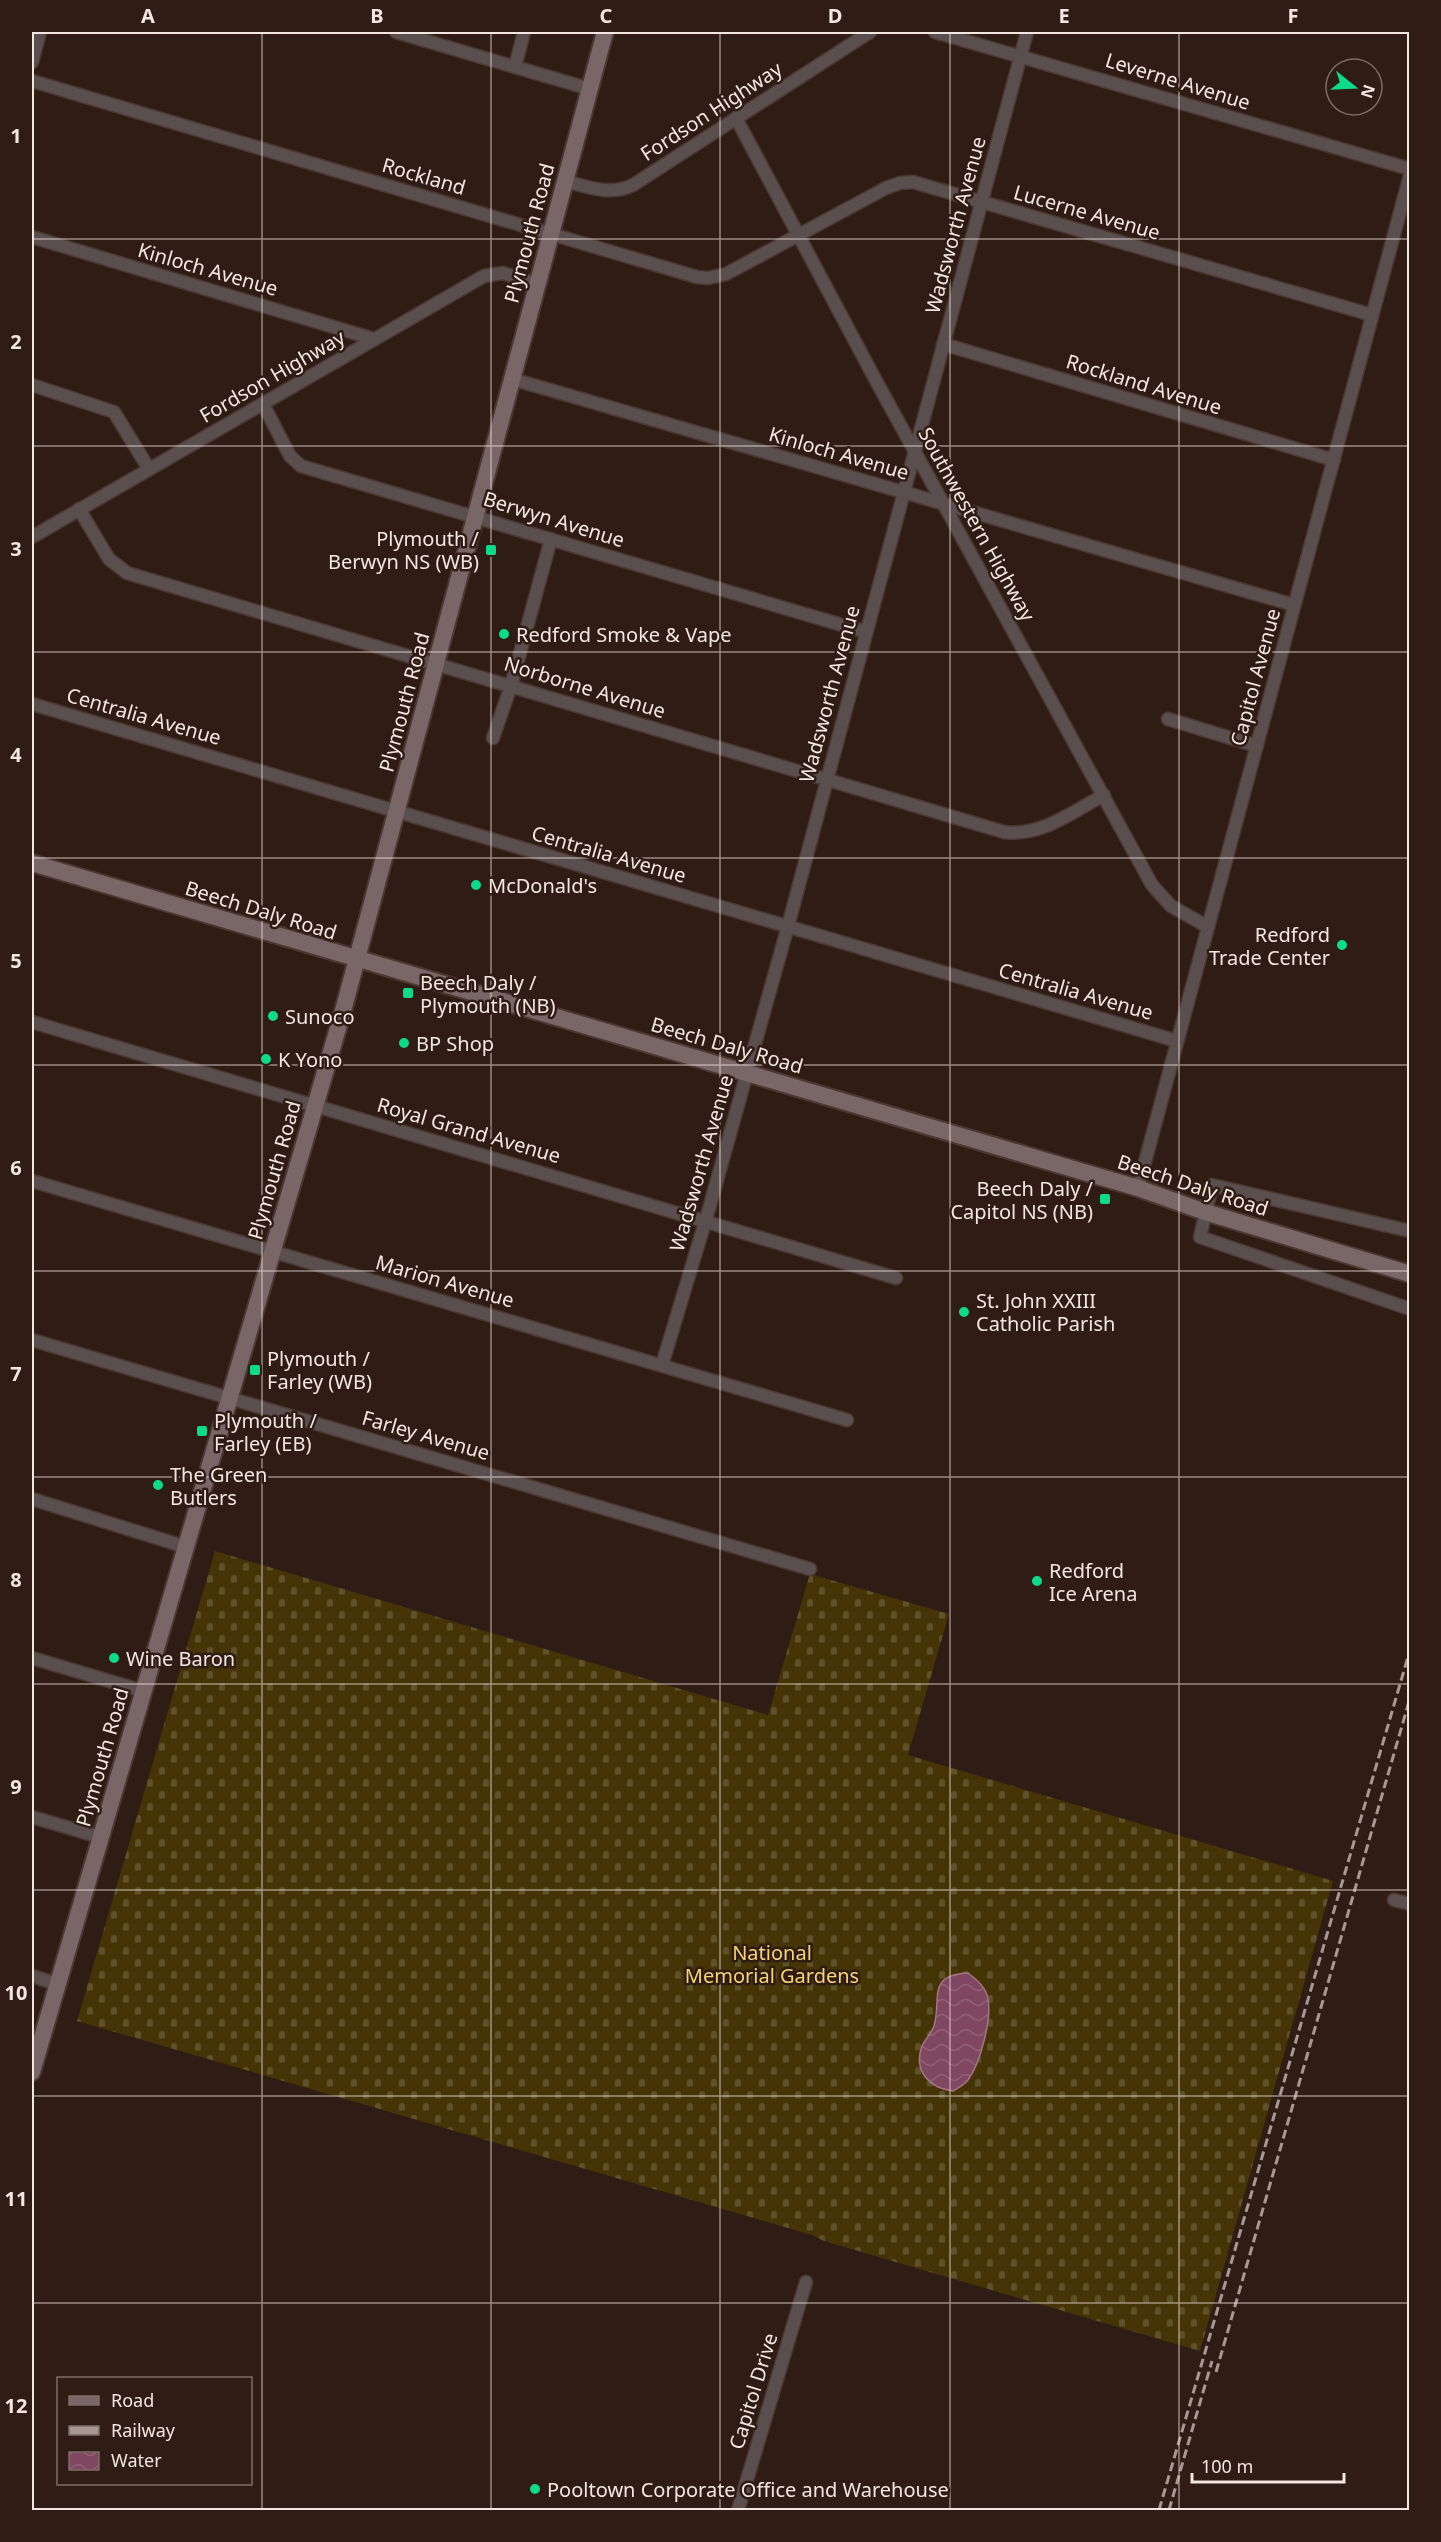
<svg xmlns="http://www.w3.org/2000/svg" width="1441" height="2542" font-family="'Noto Sans',sans-serif">
	<defs>
		<pattern id="cemetery-stones" width="16" height="16" patternUnits="userSpaceOnUse" patternTransform="scale(1.5)"><rect width="16" height="16" fill="#443406"/><path d="M2 7V4a2 2 0 0 1 4 0v3zM10 15v-3a2 2 0 0 1 4 0v3z" fill="#5f512a"/></pattern>
		<pattern id="water-waves" width="16" height="10" patternUnits="userSpaceOnUse" patternTransform="scale(1.5)"><rect width="16" height="10" fill="#804760"/><path d="M0 5q4-4 8 0t8 0" fill="none" stroke="#926176"/></pattern>
	</defs>
	<rect width="100%" height="100%" fill="#2f1c15"/>
	<path fill="url(#cemetery-stones)" d="M215,1551L768,1715L810,1574L949,1614L908,1755L1333,1881L1200,2351L824,2241L812,2235L77,2021Z"/>
	<path fill="url(#water-waves)" stroke="#a27686" stroke-width="1.5" d="M968,1973C977,1980 986,1987 988,1999C992,2019 980,2064 968,2080C964,2085 958,2088 953,2091C929,2088 913,2071 922,2046C925,2039 931,2034 934,2026C942,1999 926,1975 968,1973Z"/>
	<g fill="none" stroke-linecap="round" stroke-linejoin="round">
		<defs>
			<g id="street">
				<path d="M396,32L590,89"/>
				<path d="M935,32L1410,169"/>
				<path d="M32,62L40,32"/>
				<path d="M515,67L524,32"/>
				<path d="M32,81L697,277L708,278L726,274L886,188L900,183L913,182L1372,315"/>
				<path d="M736,118L874,377L1152,885L1171,906L1208,927"/>
				<path d="M565,181C588,187 610,196 633,185L870,32"/>
				<path d="M32,237L374,339"/>
				<path d="M943,344L1334,460"/>
				<path d="M512,379L1294,605"/>
				<path d="M32,385L114,412L149,469"/>
				<path d="M263,404L290,456L301,466L866,632"/>
				<path d="M79,509L109,559L127,573L1004,832C1041,837 1072,812 1104,795"/>
				<path d="M32,537L484,276L503,273L537,284"/>
				<path d="M32,704L1177,1041"/>
				<path d="M1168,719L1257,746"/>
				<path d="M493,738L511,686L551,539"/>
				<path d="M32,1022L896,1278"/>
				<path d="M32,1181L847,1420"/>
				<path d="M1138,1188L1410,175"/>
				<path d="M1410,1231L1212,1185L1200,1237L1410,1309"/>
				<path d="M32,1340L810,1569"/>
				<path d="M662,1365L709,1209L788,926L1027,32"/>
				<path d="M32,1499L186,1547"/>
				<path d="M32,1658L143,1691"/>
				<path d="M32,1817L100,1837"/>
				<path d="M1394,1900L1410,1904"/>
				<path d="M32,1976L57,1984"/>
				<path d="M738,2510L806,2282"/>
			</g>
			<g id="secondary">
				<path d="M32,863L1138,1188L1205,1212L1410,1274"/>
				<path d="M32,2072L343,1011L605,32"/>
			</g>
		</defs>
		<use href="#street" stroke="#4a3831" stroke-width="15"/>
		<use href="#secondary" stroke="#4a3831" stroke-width="20"/>
		<use href="#street" stroke="#5a4e4e" stroke-width="12"/>
		<use href="#secondary" stroke="#796768" stroke-width="16"/>
		<g stroke="#a89893" stroke-width="3" stroke-dasharray="9 4.5" stroke-linecap="butt">
			<path d="M1216,2372L1410,1698"/>
			<path d="M1159,2510L1410,1650"/>
			<path d="M1169,2510L1212,2361"/>
		</g>
	</g>
	<path fill="none" stroke="#f3e5e0" stroke-width="1.5" stroke-opacity="0.55" d="M262,32V2510M491,32V2510M720,32V2510M950,32V2510M1179,32V2510M32,239H1410M32,446H1410M32,652H1410M32,858H1410M32,1065H1410M32,1271H1410M32,1477H1410M32,1684H1410M32,1890H1410M32,2096H1410M32,2303H1410"/>
	<g fill="#11d98a" stroke="#2f1c15" stroke-width="2">
		<rect x="485" y="544" width="12" height="12" rx="3"/>
		<circle cx="504" cy="634" r="6"/>
		<circle cx="476" cy="885" r="6"/>
		<circle cx="1342" cy="945" r="6"/>
		<rect x="402" y="987" width="12" height="12" rx="3"/>
		<circle cx="273" cy="1016" r="6"/>
		<circle cx="404" cy="1043" r="6"/>
		<circle cx="266" cy="1059" r="6"/>
		<rect x="1099" y="1193" width="12" height="12" rx="3"/>
		<circle cx="964" cy="1312" r="6"/>
		<rect x="249" y="1364" width="12" height="12" rx="3"/>
		<rect x="196" y="1425" width="12" height="12" rx="3"/>
		<circle cx="158" cy="1485" r="6"/>
		<circle cx="1037" cy="1581" r="6"/>
		<circle cx="114" cy="1658" r="6"/>
		<circle cx="535" cy="2489" r="6"/>
	</g>
	<g text-anchor="middle" dominant-baseline="central" stroke-width="5" stroke-linejoin="round" paint-order="stroke">
		<g font-size="20" fill="#f3e5e0" stroke="#2f1c15">
			<text transform="translate(1178 81) rotate(17)">Leverne Avenue</text>
			<text transform="translate(711 111) rotate(-33)">Fordson Highway</text>
			<text transform="translate(424 176) rotate(16)">Rockland</text>
			<text transform="translate(1087 212) rotate(16)">Lucerne Avenue</text>
			<text transform="translate(955 225) rotate(-75)">Wadsworth Avenue</text>
			<text transform="translate(529 233) rotate(-75)">Plymouth Road</text>
			<text transform="translate(208 269) rotate(16)">Kinloch Avenue</text>
			<text transform="translate(272 376) rotate(-30)">Fordson Highway</text>
			<text transform="translate(1144 384) rotate(17)">Rockland Avenue</text>
			<text transform="translate(839 453) rotate(16)">Kinloch Avenue</text>
			<text transform="translate(554 519) rotate(17)">Berwyn Avenue</text>
			<text transform="translate(977 524) rotate(61)">Southwestern Highway</text>
			<text transform="translate(1255 677) rotate(-75)">Capitol Avenue</text>
			<text transform="translate(585 687) rotate(17)">Norborne Avenue</text>
			<text transform="translate(829 694) rotate(-75)">Wadsworth Avenue</text>
			<text transform="translate(404 702) rotate(-75)">Plymouth Road</text>
			<text transform="translate(144 716) rotate(16)">Centralia Avenue</text>
			<text transform="translate(609 854) rotate(16)">Centralia Avenue</text>
			<text transform="translate(261 910) rotate(17)">Beech Daly Road</text>
			<text transform="translate(1076 991) rotate(16)">Centralia Avenue</text>
			<text transform="translate(727 1045) rotate(16)">Beech Daly Road</text>
			<text transform="translate(469 1130) rotate(16)">Royal Grand Avenue</text>
			<text transform="translate(701 1163) rotate(-74)">Wadsworth Avenue</text>
			<text transform="translate(274 1170) rotate(-74)">Plymouth Road</text>
			<text transform="translate(1193 1185) rotate(18)">Beech Daly Road</text>
			<text transform="translate(445 1281) rotate(16)">Marion Avenue</text>
			<text transform="translate(426 1435) rotate(16)">Farley Avenue</text>
			<text transform="translate(102 1757) rotate(-74)">Plymouth Road</text>
			<text transform="translate(753 2391) rotate(-73)">Capitol Drive</text>
		</g>
		<g font-size="20" fill="#f3e5e0" stroke="#2f1c15" text-anchor="start">
			<text x="479" y="538" text-anchor="end">Plymouth /<tspan x="479" dy="23">Berwyn NS (WB)</tspan></text>
			<text x="516" y="634">Redford Smoke &amp; Vape</text>
			<text x="488" y="885">McDonald's</text>
			<text x="1330" y="934" text-anchor="end">Redford<tspan x="1330" dy="23">Trade Center</tspan></text>
			<text x="420" y="982">Beech Daly /<tspan x="420" dy="23">Plymouth (NB)</tspan></text>
			<text x="285" y="1016">Sunoco</text>
			<text x="416" y="1043">BP Shop</text>
			<text x="278" y="1059">K Yono</text>
			<text x="1093" y="1188" text-anchor="end">Beech Daly /<tspan x="1093" dy="23">Capitol NS (NB)</tspan></text>
			<text x="976" y="1300">St. John XXIII<tspan x="976" dy="23">Catholic Parish</tspan></text>
			<text x="267" y="1358">Plymouth /<tspan x="267" dy="23">Farley (WB)</tspan></text>
			<text x="214" y="1420">Plymouth /<tspan x="214" dy="23">Farley (EB)</tspan></text>
			<text x="170" y="1474">The Green<tspan x="170" dy="23">Butlers</tspan></text>
			<text x="1049" y="1570">Redford<tspan x="1049" dy="23">Ice Arena</tspan></text>
			<text x="126" y="1658">Wine Baron</text>
			<text x="547" y="2489">Pooltown Corporate Office and Warehouse</text>
		</g>
		<g font-size="20" fill="#f6d27b" stroke="#2f1c15">
			<text x="772" y="1952">National<tspan x="772" dy="23">Memorial Gardens</tspan></text>
		</g>
	</g>
	<rect width="1441" height="2542" fill="none" stroke="#2f1c15" stroke-width="66"/>
	<rect x="57" y="2377" width="195" height="108" fill="#2f1c15" stroke="#7d6c66" stroke-width="1.5"/>
	<rect x="69" y="2396" width="30" height="9" fill="#796768" stroke="#7d6c66" stroke-width="1.5"/>
	<text x="111" y="2407" font-size="18" fill="#f3e5e0">Road</text>
	<rect x="69" y="2426" width="30" height="9" fill="#a89893" stroke="#7d6c66" stroke-width="1.5"/>
	<text x="111" y="2437" font-size="18" fill="#f3e5e0">Railway</text>
	<rect x="69" y="2452" width="30" height="18" fill="url(#water-waves)" stroke="#7d6c66" stroke-width="1.5"/>
	<text x="111" y="2467" font-size="18" fill="#f3e5e0">Water</text>
	<g transform="translate(1354 87) rotate(108)"><circle r="28" fill="#2f1c15" stroke="#7d6c66" stroke-width="1.5"/>
	<path d="M0-4.5L10 22L0 15L-10 22Z" fill="#11d98a"/>
	<text y="-9" font-size="16" font-weight="bold" text-anchor="middle" fill="#f3e5e0">N</text>
	</g>
	<path d="M1192 2473v9h152v-9" fill="none" stroke="#f3e5e0" stroke-width="3"/>
	<text x="1201" y="2473" font-size="18" fill="#f3e5e0" stroke="#2f1c15" stroke-width="4.5" paint-order="stroke">100 m</text>
	<rect x="33" y="33" width="1375" height="2476" fill="none" stroke="#f3e5e0" stroke-width="2"/>
	<g font-size="20" text-anchor="middle" font-weight="bold" fill="#f3e5e0">
		<text x="148" y="23">A</text>
		<text x="377" y="23">B</text>
		<text x="606" y="23">C</text>
		<text x="835" y="23">D</text>
		<text x="1064" y="23">E</text>
		<text x="1293" y="23">F</text>
		<text x="16" y="143">1</text>
		<text x="16" y="349">2</text>
		<text x="16" y="556">3</text>
		<text x="16" y="762">4</text>
		<text x="16" y="968">5</text>
		<text x="16" y="1175">6</text>
		<text x="16" y="1381">7</text>
		<text x="16" y="1587">8</text>
		<text x="16" y="1794">9</text>
		<text x="16" y="2000">10</text>
		<text x="16" y="2206">11</text>
		<text x="16" y="2413">12</text>
	</g>
</svg>
